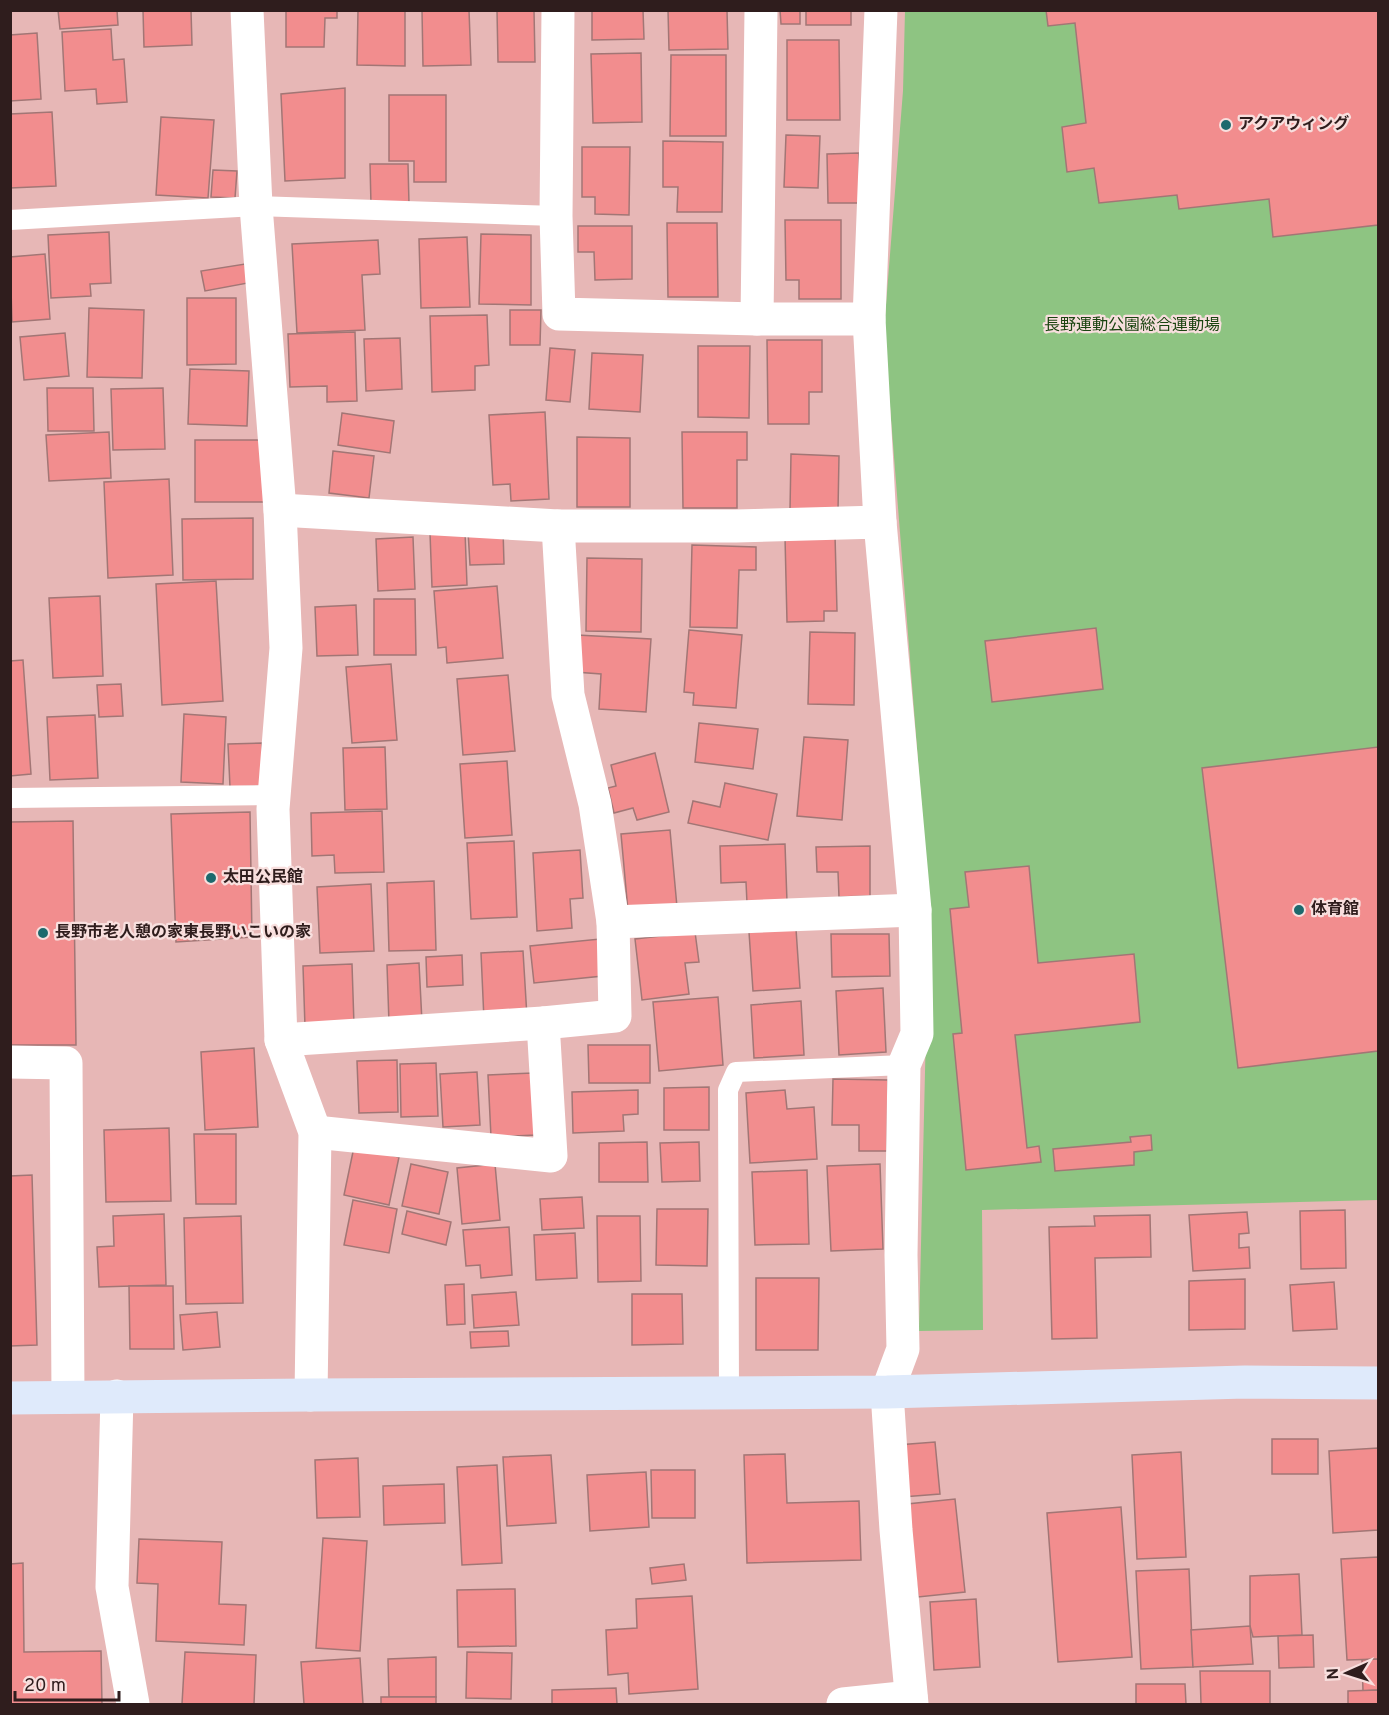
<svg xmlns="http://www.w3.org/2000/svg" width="1389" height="1715" font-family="Overpass,'Noto Sans JP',sans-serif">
	<rect width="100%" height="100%" fill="#e7b7b6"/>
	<path fill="#8ec482" d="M905,11H1378V1200L982,1210L983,1330L919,1331L929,900L884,330L903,91Z"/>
	<g fill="#f28d8e" stroke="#a27675" stroke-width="1.5">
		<path d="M58,10H117L118,25L60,29Z"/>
		<path d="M143,10H191L192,45L144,47Z"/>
		<path d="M286,10H337V18H325L324,47H286Z"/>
		<path d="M358,10H405V66L357,65Z"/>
		<path d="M422,10H469L471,65L423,66Z"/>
		<path d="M497,10H534L535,62H498Z"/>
		<path d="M592,10H643L644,39L592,40Z"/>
		<path d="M668,10H727L728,49L669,50Z"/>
		<path d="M780,10H800V24H781Z"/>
		<rect x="806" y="10" width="45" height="15"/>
		<path d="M1046,10H1378V225L1273,237L1269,199L1179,209L1177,195L1099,203L1094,168L1067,172L1062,127L1086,123L1075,23L1048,26Z"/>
		<path d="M111,29L113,60L124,59L127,102L97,104L96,89L65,91L62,32Z"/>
		<path d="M37,33L41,99L10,101V35Z"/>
		<path d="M787,40H839L840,120H787Z"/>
		<path d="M641,53L642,122L593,123L591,54Z"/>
		<path d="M671,55H726V136H670Z"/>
		<path d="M345,88V178L285,181L281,94Z"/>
		<path d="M389,95H446V182H414V161H389Z"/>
		<path d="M52,112L56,186L10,188V114Z"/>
		<path d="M161,117L214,120L208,198L156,195Z"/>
		<path d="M786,135L820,136L818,188L784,187Z"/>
		<path d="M663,141L723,142L722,212H677L678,187H663Z"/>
		<path d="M582,147H630L629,215L595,214V197H582Z"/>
		<path d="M859,153L860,203H828L827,154Z"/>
		<path d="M370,164H408L409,204L371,205Z"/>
		<path d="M213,170L237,171L235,198L211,197Z"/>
		<path d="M785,220H841V299H799V280H786Z"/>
		<path d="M667,223H717L718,297H668Z"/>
		<path d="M578,226H632V279L595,280L594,252H578Z"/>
		<path d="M109,232L111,283L90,284L91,296L51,298L48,235Z"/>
		<path d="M481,234L531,235V305L479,304Z"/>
		<path d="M467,237L470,307L421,308L419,239Z"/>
		<path d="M378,240L380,274L362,275L365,330L297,333L292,244Z"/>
		<path d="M45,254L50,319L12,322L10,257Z"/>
		<path d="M245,264L248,283L205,291L201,271Z"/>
		<path d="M187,298H236V364L187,365Z"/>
		<path d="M89,308L144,310L142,378L87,377Z"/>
		<path d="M510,310H541L540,345H510Z"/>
		<path d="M487,315L489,365L475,366V390L432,392L430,316Z"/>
		<path d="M355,332L357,401L327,402V386L290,387L288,334Z"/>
		<path d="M65,333L69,376L24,380L20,337Z"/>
		<path d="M400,338L402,389L366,391L364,339Z"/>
		<path d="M767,340H822V392H809V424H768Z"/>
		<path d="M698,346H750L749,418L698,417Z"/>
		<path d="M550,348L575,350L570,402L546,400Z"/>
		<path d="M592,353L643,355L640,412L589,409Z"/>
		<path d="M190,369L249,371L247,426L188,424Z"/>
		<path d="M47,388H93L94,431H48Z"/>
		<path d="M163,388L165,449L113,450L111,389Z"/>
		<path d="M545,412L549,499L511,501L510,484L493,485L489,415Z"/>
		<path d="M342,413L394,421L390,453L338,445Z"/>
		<path d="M109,432L111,478L49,481L46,435Z"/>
		<path d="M682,432H747V460H737V508H683Z"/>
		<path d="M577,437L630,438V507H577Z"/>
		<path d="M195,440H266L267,502H195Z"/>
		<path d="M333,451L374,456L369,498L329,493Z"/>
		<path d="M791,454L839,456L838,511L790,510Z"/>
		<path d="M169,479L173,575L108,578L104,482Z"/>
		<path d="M253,518V579L183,580L182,519Z"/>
		<path d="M503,529L504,564L470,565L468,531Z"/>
		<path d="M465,531L467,585L432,587L430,533Z"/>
		<path d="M835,535L837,611H824V621L787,622L785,537Z"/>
		<path d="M413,537L415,589L378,591L376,539Z"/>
		<path d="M692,545L756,547V570H739L737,628L690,627Z"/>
		<path d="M587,558L642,559L641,632L586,631Z"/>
		<path d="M216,581L223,701L162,705L156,584Z"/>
		<path d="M497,586L503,658L447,663L446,647L438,648L434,591Z"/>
		<path d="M100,596L103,676L53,678L49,598Z"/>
		<path d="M374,599H415L416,655H374Z"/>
		<path d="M356,605L358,655L317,656L315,607Z"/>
		<path d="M1096,628L1103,689L992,702L985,641Z"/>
		<path d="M689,630L742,635L736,708L693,705L694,693L684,692Z"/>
		<path d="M810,632L855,633L854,705L808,704Z"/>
		<path d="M577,635L651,639L646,712L599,709L601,674L575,672Z"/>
		<path d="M23,660L31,774L10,776V661Z"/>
		<path d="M391,664L397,740L352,743L346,667Z"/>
		<path d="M508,675L515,751L463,755L457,679Z"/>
		<path d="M121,684L123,716L99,717L97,685Z"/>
		<path d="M184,714L226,717L223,784L181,782Z"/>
		<path d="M95,715L98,778L50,780L47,717Z"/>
		<path d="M699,723L758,729L753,769L695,762Z"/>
		<path d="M804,737L848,740L842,820L797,816Z"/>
		<path d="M262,743L264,786L230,787L228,744Z"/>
		<path d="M385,747L387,809L345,810L343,748Z"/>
		<path d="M1378,747V1051L1238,1068L1202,768Z"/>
		<path d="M655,753L669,812L637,820L633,808L614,813L608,788L616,786L611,765Z"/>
		<path d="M507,761L512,835L465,838L460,764Z"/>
		<path d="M725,783L777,794L768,840L688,823L693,801L720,807Z"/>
		<path d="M382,811L384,872L335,873L334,855L312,856L311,813Z"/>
		<path d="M250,812L252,937L176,942L171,814Z"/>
		<path d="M73,821L76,1045H10V822Z"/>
		<path d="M670,830L677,907L628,911L621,834Z"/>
		<path d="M514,841L517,917L471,919L467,843Z"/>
		<path d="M785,844L787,902L747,903L746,882L721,883L720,846Z"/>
		<path d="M870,846V896L839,897L838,872H817L816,847Z"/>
		<path d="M580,850L583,898L570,899L572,928L537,931L533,853Z"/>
		<path d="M1029,866L1038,963L1134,954L1140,1022L1015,1035L1027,1148L1039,1146L1041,1162L966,1170L953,1034L962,1033L950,909L969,907L965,872Z"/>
		<path d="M434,881L436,950L389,951L387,883Z"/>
		<path d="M371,884L374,951L320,953L317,887Z"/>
		<path d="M796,929L800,988L753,991L749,932Z"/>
		<path d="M695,932L699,962L685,963L689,994L642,1000L635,939Z"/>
		<path d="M831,934H889L890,976L832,977Z"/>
		<path d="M600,939L603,976L534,983L530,946Z"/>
		<path d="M523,951L527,1017L484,1020L481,953Z"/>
		<path d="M462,955L463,985L427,987L426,957Z"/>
		<path d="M419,963L422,1022L389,1023L387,965Z"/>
		<path d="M352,964L354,1025L305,1027L303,966Z"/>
		<path d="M883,988L886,1052L839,1055L836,991Z"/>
		<path d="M718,997L723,1065L659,1071L653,1002Z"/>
		<path d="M801,1001L804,1055L754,1058L751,1005Z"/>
		<path d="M588,1045H650V1083H589Z"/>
		<path d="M254,1048L258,1127L205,1130L201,1052Z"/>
		<path d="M397,1060L398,1112L359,1113L357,1061Z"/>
		<path d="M436,1063L438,1116L401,1117L400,1064Z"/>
		<path d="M477,1072L480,1125L443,1127L440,1074Z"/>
		<path d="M533,1073L536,1135L491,1137L488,1075Z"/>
		<path d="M833,1079L888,1080L887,1151H859V1125H832Z"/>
		<path d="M709,1087V1130H664V1088Z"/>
		<path d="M638,1090V1114L623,1115L624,1131L573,1133L572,1092Z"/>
		<path d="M785,1090L787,1109L814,1107L817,1159L750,1163L746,1093Z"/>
		<path d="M169,1128L171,1201L106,1202L104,1130Z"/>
		<path d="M194,1134H236V1204H196Z"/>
		<path d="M1151,1135L1152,1150L1134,1152V1165L1055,1171L1053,1149L1131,1142L1130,1137Z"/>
		<path d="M647,1142L648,1182H599V1143Z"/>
		<path d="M699,1142L700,1181L662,1182L660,1143Z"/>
		<path d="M354,1147L399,1157L389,1205L344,1195Z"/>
		<path d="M411,1164L448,1172L439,1214L402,1206Z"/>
		<path d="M495,1164L500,1220L462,1224L457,1168Z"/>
		<path d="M880,1164L883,1249L831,1251L827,1166Z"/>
		<path d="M807,1170L809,1244L755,1245L752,1172Z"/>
		<path d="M32,1175L37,1345L10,1346V1176Z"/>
		<path d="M582,1197L584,1228L542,1230L540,1199Z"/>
		<path d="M353,1200L397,1209L389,1253L344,1245Z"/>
		<path d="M657,1209H708L707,1266L656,1265Z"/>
		<path d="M1345,1210L1346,1268L1301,1269L1300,1211Z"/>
		<path d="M407,1211L451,1222L446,1245L402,1234Z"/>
		<path d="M1247,1212L1249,1233L1239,1234V1248L1249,1247L1250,1268L1193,1271L1189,1215Z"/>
		<path d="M164,1214L166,1285L99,1287L97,1247L114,1246L113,1216Z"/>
		<path d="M1150,1215L1151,1257L1095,1258L1097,1338L1052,1339L1049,1227L1095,1226L1094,1216Z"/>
		<path d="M241,1216L243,1303L186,1304L184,1218Z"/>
		<path d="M597,1216H640L641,1281L598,1282Z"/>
		<path d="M509,1227L512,1275L481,1278L480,1265L466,1266L463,1230Z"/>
		<path d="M575,1233L577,1278L536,1280L534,1235Z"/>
		<path d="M756,1278H819L818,1350H756Z"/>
		<path d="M1245,1279V1329L1189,1330V1281Z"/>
		<path d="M1334,1282L1337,1329L1293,1331L1290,1285Z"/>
		<path d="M464,1284L465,1324L447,1325L445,1285Z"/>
		<path d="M129,1286H173L174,1349H130Z"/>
		<path d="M516,1292L519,1325L474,1328L472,1295Z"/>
		<path d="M632,1294H682L683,1344L632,1345Z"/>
		<path d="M217,1312L220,1347L183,1350L180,1315Z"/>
		<path d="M508,1331L509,1346L471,1348L470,1332Z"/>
		<rect x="1272" y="1439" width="46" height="35"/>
		<path d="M935,1442L940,1494L902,1497L897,1445Z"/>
		<path d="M1378,1448V1530L1333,1533L1329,1451Z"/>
		<path d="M1181,1452L1186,1557L1137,1559L1132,1455Z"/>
		<path d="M785,1454L787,1503L859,1501L861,1560L747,1563L744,1455Z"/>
		<path d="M551,1455L556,1523L507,1526L503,1457Z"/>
		<path d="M358,1458L360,1517L317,1518L315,1460Z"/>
		<path d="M497,1465L502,1563L462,1565L457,1467Z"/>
		<path d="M651,1470H695V1518H652Z"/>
		<path d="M646,1472L649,1527L590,1531L587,1475Z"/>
		<path d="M444,1484L445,1523L384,1525L383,1486Z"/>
		<path d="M955,1499L965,1592L918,1597L907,1504Z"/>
		<path d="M1121,1507L1132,1657L1058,1662L1047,1513Z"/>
		<path d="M323,1538L367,1541L360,1651L316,1648Z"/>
		<path d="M139,1539L222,1542L219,1604L246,1605L244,1645L156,1641L158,1584L137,1583Z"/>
		<path d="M1378,1557V1659L1347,1660L1341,1559Z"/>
		<path d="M23,1563L24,1652L101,1651L102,1704H10V1564Z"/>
		<path d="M684,1564L686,1580L652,1584L650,1568Z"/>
		<path d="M1189,1569L1193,1667L1141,1669L1136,1571Z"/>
		<path d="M1299,1574L1302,1635L1253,1637L1250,1626V1576Z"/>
		<path d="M515,1589L516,1646L458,1647L457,1590Z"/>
		<path d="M692,1596L698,1689L629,1694L628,1673L608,1675L606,1630L637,1628L636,1599Z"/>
		<path d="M976,1599L980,1667L934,1670L930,1602Z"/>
		<path d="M1250,1626L1253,1664L1193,1667L1191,1630Z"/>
		<path d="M1313,1635L1314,1667L1279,1668L1278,1636Z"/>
		<path d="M185,1652L256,1655L254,1704H182Z"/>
		<path d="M467,1652L512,1653L511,1699L466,1698Z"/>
		<path d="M436,1657V1697H389L388,1659Z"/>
		<path d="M360,1658L363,1704H304L301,1662Z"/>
		<path d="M1378,1659V1690L1363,1691L1362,1660Z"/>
		<path d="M1200,1671H1270V1704H1201Z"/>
		<path d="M1136,1684H1185L1186,1704H1136Z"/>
		<path d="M616,1688L617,1704H552V1690Z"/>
		<path d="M1378,1690V1704H1348V1691Z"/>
		<rect x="381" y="1697" width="55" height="7"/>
	</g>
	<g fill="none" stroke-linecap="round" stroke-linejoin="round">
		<g stroke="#fff" stroke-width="20">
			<path d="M10,220L256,206L556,216"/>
			<path d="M10,798L274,795"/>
			<path d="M729,1393L728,1090L736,1072L904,1065"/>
		</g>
		<g stroke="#fff" stroke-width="33">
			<path d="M247,10L256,206L280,510L286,648L273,809L281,1040L315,1132L311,1395"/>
			<path d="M558,10L556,216L559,314L757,319H869"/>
			<path d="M757,319L761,10"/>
			<path d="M280,510L558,526H736L880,522L915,910L917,1034L904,1065L901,1255L903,1349L887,1392L896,1530L912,1704"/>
			<path d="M880,522L869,319L881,10"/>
			<path d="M558,526L568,695L595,804L613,922L915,910"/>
			<path d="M281,1040L543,1023L615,1016L613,922"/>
			<path d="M10,1062L66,1063L68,1397"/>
			<path d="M315,1132L551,1156L543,1023"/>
			<path d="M117,1396L112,1587L133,1704"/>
			<path d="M843,1704L911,1697"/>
		</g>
		<path stroke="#dfeafb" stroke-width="33" d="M10,1398L311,1395L887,1392L1245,1382L1378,1383"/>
	</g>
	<g fill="#1d696d" stroke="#f8dfde" stroke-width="2">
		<circle cx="1226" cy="125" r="6"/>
		<circle cx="211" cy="878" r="6"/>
		<circle cx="1299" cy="910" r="6"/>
		<circle cx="43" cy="933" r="6"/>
	</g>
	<g text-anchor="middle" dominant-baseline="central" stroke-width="4.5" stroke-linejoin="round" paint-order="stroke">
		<g font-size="16" font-weight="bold" fill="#2f1d1d" stroke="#f8dfde" text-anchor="start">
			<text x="1238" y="125">アクアウィング</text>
			<text x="223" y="878">太田公民館</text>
			<text x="1311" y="910">体育館</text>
			<text x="55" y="933">長野市老人憩の家東長野いこいの家</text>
		</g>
		<g font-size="16" fill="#1a4410" stroke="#f8dfde">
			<text x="1132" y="326">長野運動公園総合運動場</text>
		</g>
	</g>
	<rect width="1389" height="1715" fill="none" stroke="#2f1d1d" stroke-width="24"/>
	<g transform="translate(1347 1673) rotate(267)" stroke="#f8dfde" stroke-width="4.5" paint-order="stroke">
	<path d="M0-4.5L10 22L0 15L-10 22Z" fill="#2f1d1d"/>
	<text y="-9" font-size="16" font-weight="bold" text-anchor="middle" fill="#2f1d1d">N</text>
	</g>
	<path d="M15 1691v9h104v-9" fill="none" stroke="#2f1d1d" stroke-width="3"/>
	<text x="24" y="1691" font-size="18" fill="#2f1d1d" stroke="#f8dfde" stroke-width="4.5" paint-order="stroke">20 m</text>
</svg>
